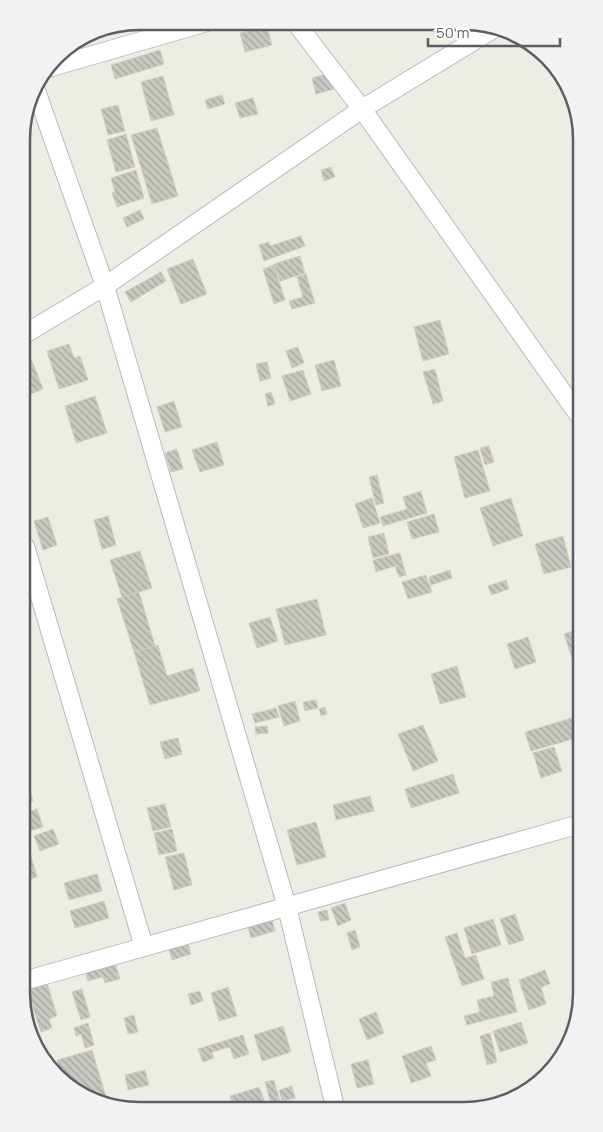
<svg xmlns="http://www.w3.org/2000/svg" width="603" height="1132" font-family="Manrope,sans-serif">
	<defs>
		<pattern id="building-back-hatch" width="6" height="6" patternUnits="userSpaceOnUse" patternTransform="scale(1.25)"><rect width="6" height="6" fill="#c8c7c0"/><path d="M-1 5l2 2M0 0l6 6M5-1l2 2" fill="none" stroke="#a5a5a0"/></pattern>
	</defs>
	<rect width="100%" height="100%" fill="#eeede3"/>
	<g fill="url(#building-back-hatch)" stroke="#d2cfc2">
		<path d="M267,26L272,45L245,52L240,33Z"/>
		<path d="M160,50L164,64L115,79L111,65Z"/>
		<path d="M330,73L334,89L316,94L312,78Z"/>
		<path d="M163,76L174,115L151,121L141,82Z"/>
		<path d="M222,95L225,104L208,109L205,100Z"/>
		<path d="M253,98L258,114L240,118L235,103Z"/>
		<path d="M118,105L125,131L108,135L101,109Z"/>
		<path d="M157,128L178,196L152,204L131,135Z"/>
		<path d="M126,134L135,167L116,172L107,140Z"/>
		<path d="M331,167L335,177L324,181L321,170Z"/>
		<path d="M136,170L144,198L117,207L112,193L115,192L111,178Z"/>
		<path d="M140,210L144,219L127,227L123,218Z"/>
		<path d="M301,236L305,246L264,261L259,245L269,242L270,246Z"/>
		<path d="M300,256L305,273L280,281L274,264Z"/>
		<path d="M193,259L207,294L181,304L167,269Z"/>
		<path d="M274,265L285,300L274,304L263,269Z"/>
		<path d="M161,272L166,281L131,302L125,292Z"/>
		<path d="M306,274L315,303L292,309L289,301L303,297L297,277Z"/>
		<path d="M440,320L449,354L423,361L414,327Z"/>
		<path d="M69,344L74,358L80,356L88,380L59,389L47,351Z"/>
		<path d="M298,347L304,363L292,368L286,351Z"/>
		<path d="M334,360L341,386L322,391L315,365Z"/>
		<path d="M32,361L43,389L28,395L24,384V364Z"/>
		<path d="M267,362L271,378L260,381L256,364Z"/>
		<path d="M435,369L443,401L433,404L423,372Z"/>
		<path d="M303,370L311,394L290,401L282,376Z"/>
		<path d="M271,392L275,404L268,406L265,394Z"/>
		<path d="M95,396L107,433L76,443L65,406Z"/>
		<path d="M174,401L182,427L165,432L157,407Z"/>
		<path d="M217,442L224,465L200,472L192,450Z"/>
		<path d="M489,446L494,462L485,465L480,448Z"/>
		<path d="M177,449L183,469L171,472L165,453Z"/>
		<path d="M478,450L490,491L465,498L454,457Z"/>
		<path d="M377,475L384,503L376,505L369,477Z"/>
		<path d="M421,491L427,513L383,526L380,517L407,509L403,497Z"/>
		<path d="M372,498L380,523L363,528L355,504Z"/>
		<path d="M511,498L523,536L493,546L480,508Z"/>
		<path d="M434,514L439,532L412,539L407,522Z"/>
		<path d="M108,516L116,545L102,549L94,520Z"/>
		<path d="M48,517L57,545L43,550L34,521Z"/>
		<path d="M384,533L389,554L373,558L368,537Z"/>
		<path d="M563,536L571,567L544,574L535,544Z"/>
		<path d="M140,551L152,588L122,597L110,560Z"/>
		<path d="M400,553L406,575L399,577L395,566L376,572L373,560Z"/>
		<path d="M450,570L452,578L431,585L429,577Z"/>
		<path d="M426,575L432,592L408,599L402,582Z"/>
		<path d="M506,580L509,589L491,595L488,586Z"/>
		<path d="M139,592L155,646L134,652L117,599Z"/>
		<path d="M317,599L326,635L285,645L276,609Z"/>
		<path d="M270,617L278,641L257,648L249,623Z"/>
		<path d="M579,629V656L572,658L564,634Z"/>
		<path d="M528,637L536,662L515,669L507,644Z"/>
		<path d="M158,645L167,676L193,668L200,691L150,705L134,652Z"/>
		<path d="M457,666L466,697L440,704L431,674Z"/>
		<path d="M316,700L318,708L305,711L303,702Z"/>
		<path d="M295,701L300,721L284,726L278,706Z"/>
		<path d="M325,707L327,714L321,716L319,709Z"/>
		<path d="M276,708L279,717L255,723L252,714Z"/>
		<path d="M575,717L580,737L531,751L525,732Z"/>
		<path d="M423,725L438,761L413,771L398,734Z"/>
		<path d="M267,726L268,733L256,734L255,727Z"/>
		<path d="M178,738L182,754L165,759L160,742Z"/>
		<path d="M554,747L562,771L541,778L533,753Z"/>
		<path d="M453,774L459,793L411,808L405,789Z"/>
		<path d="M26,784H28L33,801L26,804Z"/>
		<path d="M370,796L374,811L336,820L333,805Z"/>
		<path d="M165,804L171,827L153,831L147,808Z"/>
		<path d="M37,809L43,827L29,831L26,821V813Z"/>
		<path d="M316,822L326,857L297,865L287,830Z"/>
		<path d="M53,829L59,844L40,851L34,836Z"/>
		<path d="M172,829L177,851L159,855L154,833Z"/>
		<path d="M26,839L37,877L27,880Z"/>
		<path d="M184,853L192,885L174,890L165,857Z"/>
		<path d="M97,874L102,891L69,900L64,883Z"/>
		<path d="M104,901L109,918L75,928L70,911Z"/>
		<path d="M345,903L351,920L338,926L331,908Z"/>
		<path d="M327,910L329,920L320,921L318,912Z"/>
		<path d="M515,914L524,940L509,945L500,919Z"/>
		<path d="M271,916L275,931L251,938L247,923Z"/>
		<path d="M493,919L501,945L472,954L464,928Z"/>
		<path d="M355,930L360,947L352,950L347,933Z"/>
		<path d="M457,933L465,958L476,955L484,979L462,986L445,937Z"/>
		<path d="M187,940L191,954L172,960L168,945Z"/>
		<path d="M114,959L120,979L105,983L103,977L88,981L84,967Z"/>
		<path d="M545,970L550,984L541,987L546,1004L529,1010L519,980Z"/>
		<path d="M508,978L517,1012L467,1025L464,1016L480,1012L477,1000L494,996L491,982Z"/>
		<path d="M47,983L57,1016L49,1019L52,1028L41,1032L27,990Z"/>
		<path d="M228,987L237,1016L219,1021L211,993Z"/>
		<path d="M82,989L90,1017L81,1020L72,992Z"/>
		<path d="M200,991L203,1001L191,1005L188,994Z"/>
		<path d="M376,1012L384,1033L367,1040L359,1019Z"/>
		<path d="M134,1015L138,1032L128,1034L124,1018Z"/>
		<path d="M521,1022L528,1043L500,1052L493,1031Z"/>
		<path d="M88,1023L94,1045L85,1048L81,1034L76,1036L74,1028Z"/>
		<path d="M283,1026L291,1052L262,1061L254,1035Z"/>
		<path d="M490,1033L497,1062L487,1065L480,1036Z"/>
		<path d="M243,1035L249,1054L234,1059L230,1047L212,1052L214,1058L203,1062L198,1049Z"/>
		<path d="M431,1046L436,1060L426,1063L431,1076L411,1083L402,1056Z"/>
		<path d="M92,1050L106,1097L99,1099L64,1083L57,1060Z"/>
		<path d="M368,1060L374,1084L357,1088L351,1064Z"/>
		<path d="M145,1070L149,1085L128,1090L125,1075Z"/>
		<path d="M274,1080L280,1101L271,1104L265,1082Z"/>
		<path d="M292,1086L295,1098L282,1101L279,1090Z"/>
		<path d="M259,1087L265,1103L250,1108H234L230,1096Z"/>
	</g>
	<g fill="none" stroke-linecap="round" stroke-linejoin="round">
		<defs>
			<g id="minor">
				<path d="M295,22L362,109L578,414"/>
				<path d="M48,68L207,22"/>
				<path d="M34,85L105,286L287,907L335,1107"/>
				<path d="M23,335L105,286L362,109L495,28"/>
				<path d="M25,546L144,947"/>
				<path d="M27,980L580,824"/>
			</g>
		</defs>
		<use href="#minor" stroke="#b8babf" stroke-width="20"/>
		<use href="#minor" stroke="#fff" stroke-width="18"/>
	</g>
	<path d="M0 0H603V1132H0ZM139 30H464A109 109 0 0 1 573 139V993A109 109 0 0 1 464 1102H139A109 109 0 0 1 30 993V139A109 109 0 0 1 139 30Z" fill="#f2f2f3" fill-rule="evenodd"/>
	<path fill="none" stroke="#5b5e63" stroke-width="2.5" d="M139 30H464A109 109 0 0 1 573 139V993A109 109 0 0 1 464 1102H139A109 109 0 0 1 30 993V139A109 109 0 0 1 139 30Z"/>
	<path d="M428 38v8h132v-8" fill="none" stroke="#5b5e63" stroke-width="2.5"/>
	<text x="436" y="38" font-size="15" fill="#5b5e63" stroke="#ffffff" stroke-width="4" paint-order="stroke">50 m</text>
</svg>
